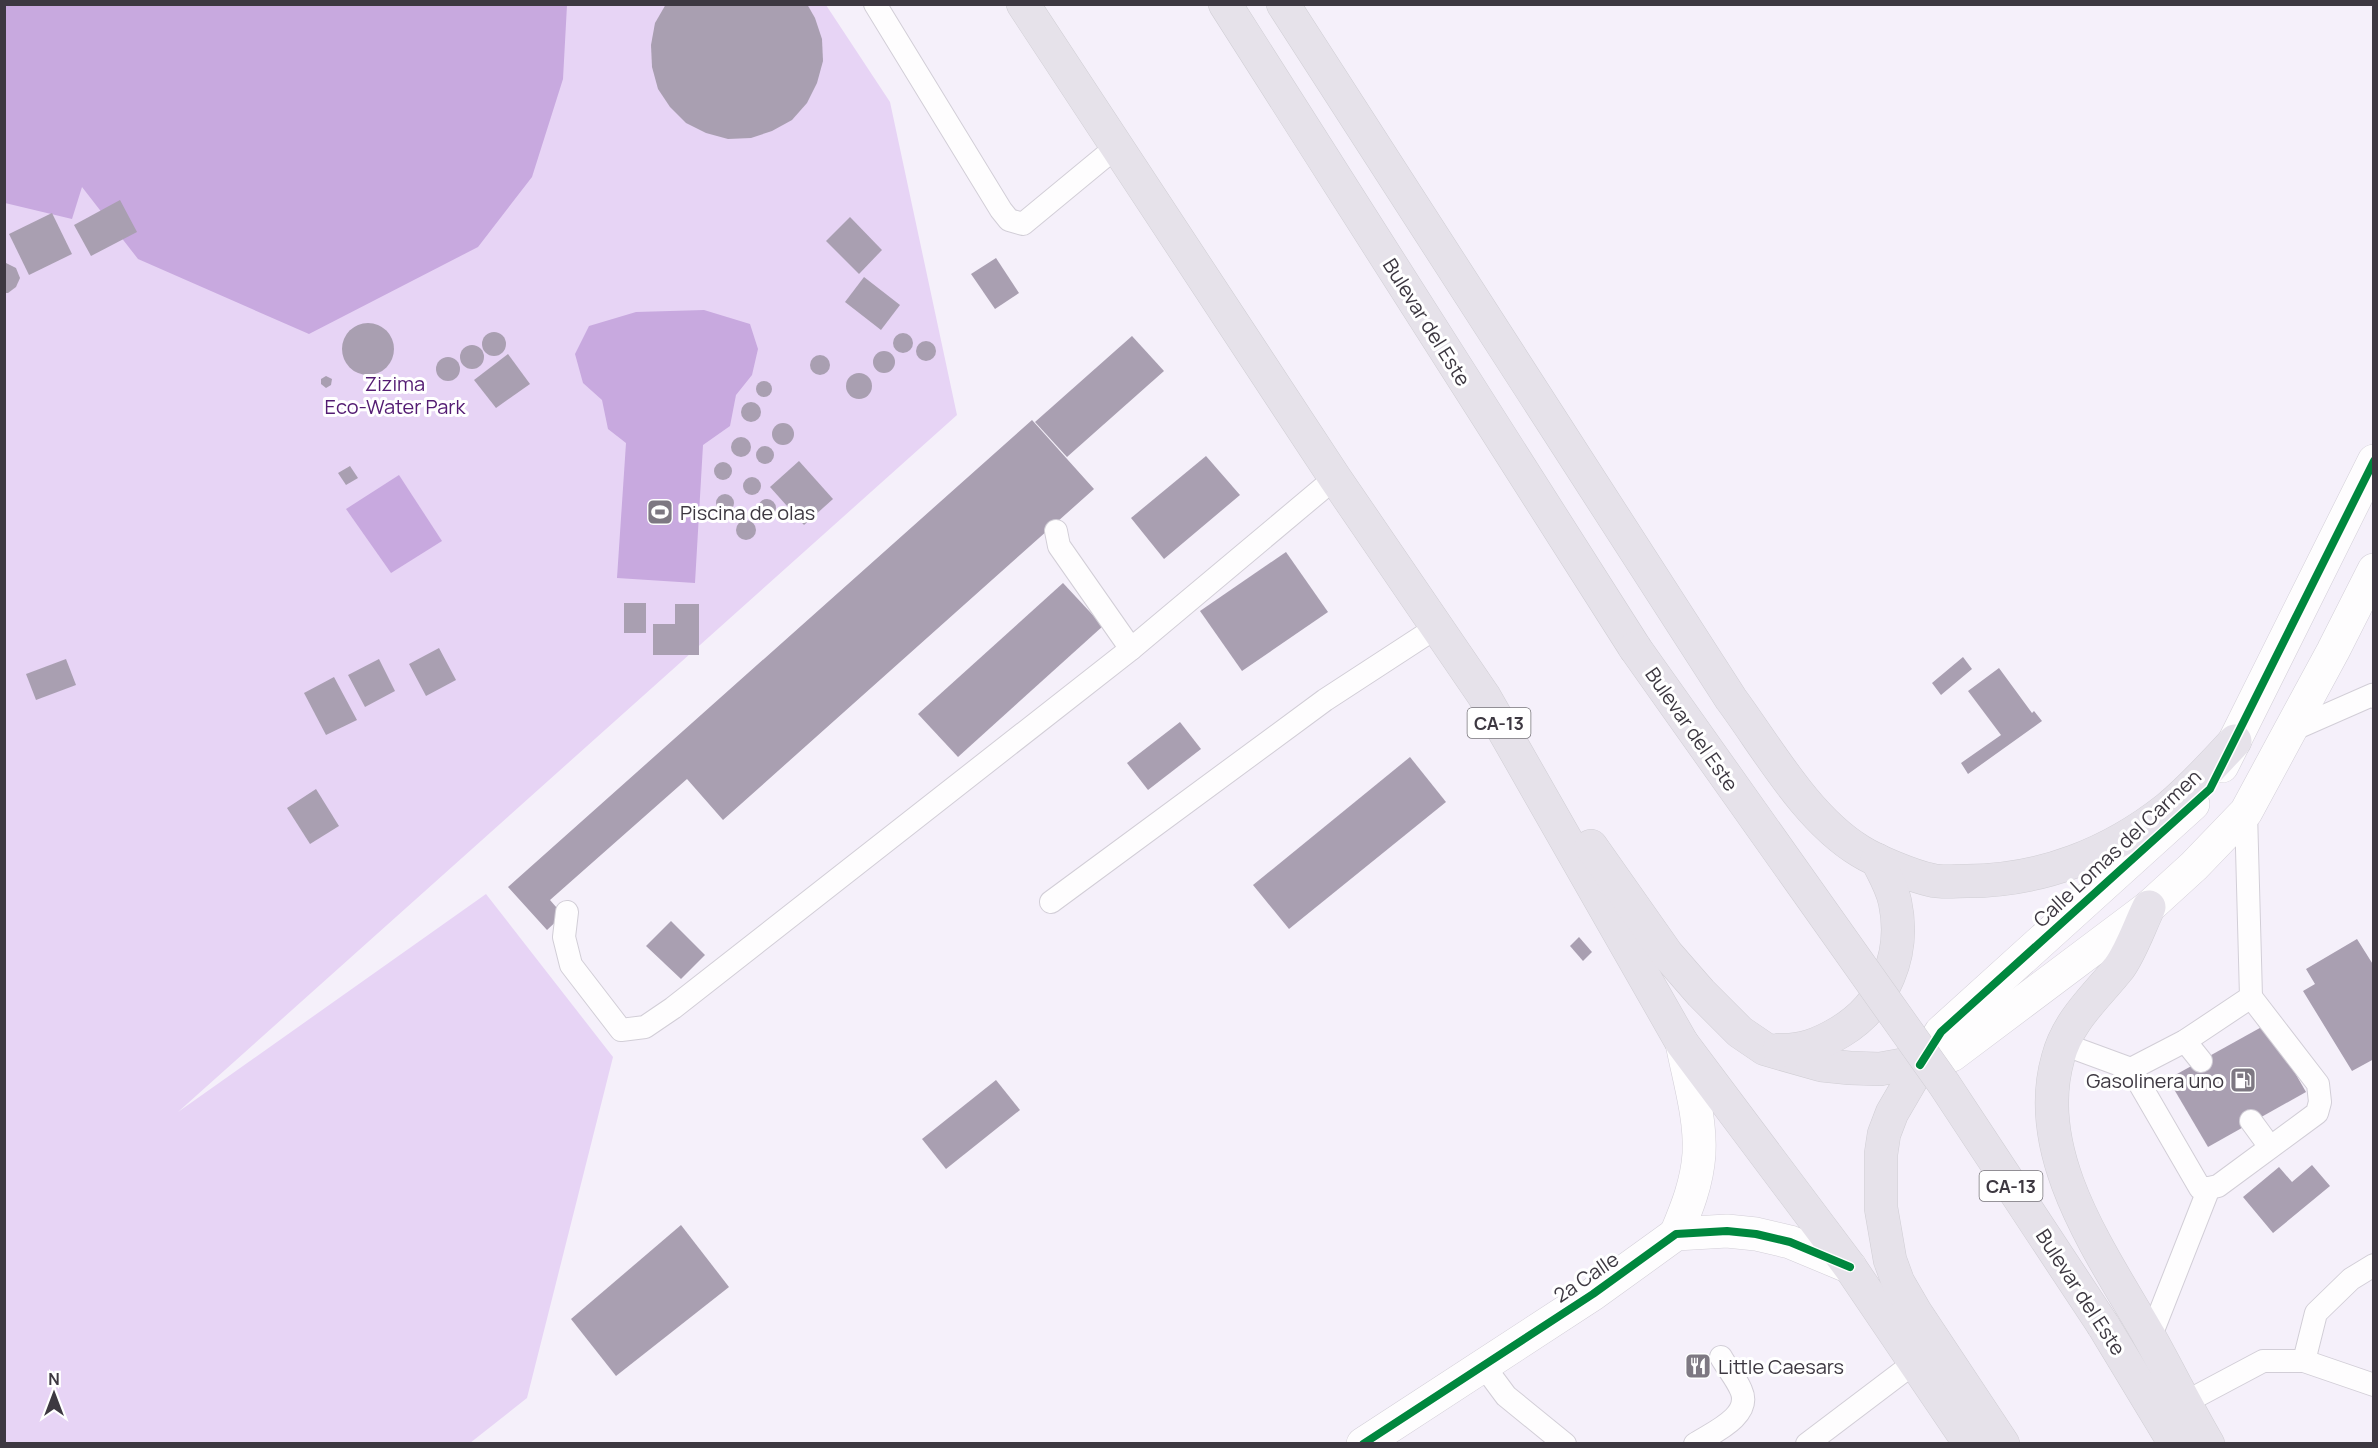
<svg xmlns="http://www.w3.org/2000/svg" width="2378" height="1448" font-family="Manrope,sans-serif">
	<rect width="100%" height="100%" fill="#f5f0fa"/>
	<path fill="#e7d4f5" d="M5,5H826L890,102L957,415L178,1112L486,894L613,1057L527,1398L470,1443L5,1444Z"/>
	<g fill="#c8a9df">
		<path d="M5,5H567L563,79L532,177L478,247L309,334L138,259L82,187L72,219L5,203Z"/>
		<path d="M704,310L750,324L758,349L752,375L736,395L730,426L703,445L695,583L617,578L626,443L608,429L602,400L583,383L575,354L589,326L636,312Z"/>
		<path d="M399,475L442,541L391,573L346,509Z"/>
	</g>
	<g fill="#a99fb1">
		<path d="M666,4H807L815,18L822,39L823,61L817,83L807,103L792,120L772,131L751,138L728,139L706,133L686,123L670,107L658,89L652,67L651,45L655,23Z"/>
		<path d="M120,200L137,232L91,256L74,225Z"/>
		<path d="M52,213L72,254L29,275L9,234Z"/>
		<path d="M850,217L882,250L859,274L826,241Z"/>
		<path d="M996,258L1019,293L995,309L971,274Z"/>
		<path d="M4,262L16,268L20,278L16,287L8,293H4Z"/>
		<path d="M864,277L900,305L881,330L845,302Z"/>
		<circle cx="368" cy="349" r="26"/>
		<circle cx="494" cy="344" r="12"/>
		<circle cx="903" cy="343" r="10"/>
		<path d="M1132,336L1164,371L1067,457L1035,422Z"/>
		<circle cx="926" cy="351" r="10"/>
		<circle cx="472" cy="357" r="12"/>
		<circle cx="884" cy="362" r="11"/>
		<path d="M508,354L530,384L496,408L474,380Z"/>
		<circle cx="820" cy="365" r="10"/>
		<circle cx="448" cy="369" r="12"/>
		<circle cx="859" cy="386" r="13"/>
		<path d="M326,376L332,379L331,385L326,388L321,384V379Z"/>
		<circle cx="764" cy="389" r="8"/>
		<circle cx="751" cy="412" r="10"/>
		<path d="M1032,420L1094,489L723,820L687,779L550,900L563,915L547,930L508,887Z"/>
		<circle cx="783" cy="434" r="11"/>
		<circle cx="741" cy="447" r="10"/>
		<circle cx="765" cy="455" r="9"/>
		<path d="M1206,456L1240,495L1164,559L1131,518Z"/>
		<path d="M799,461L833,499L804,525L770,487Z"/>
		<circle cx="723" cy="471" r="9"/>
		<path d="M350,466L358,478L346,485L338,473Z"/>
		<circle cx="752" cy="486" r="9"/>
		<circle cx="725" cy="503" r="9"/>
		<circle cx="767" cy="508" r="9"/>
		<circle cx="746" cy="530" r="10"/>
		<path d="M1286,552L1328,612L1242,671L1200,611Z"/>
		<path d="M1063,583L1103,626L958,757L918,714Z"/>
		<rect x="624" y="603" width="22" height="30"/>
		<path d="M675,604H699V655H653V624H675Z"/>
		<path d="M439,648L456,680L426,696L409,664Z"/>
		<path d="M1963,657L1972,669L1941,695L1932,683Z"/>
		<path d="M66,659L76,685L36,700L26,674Z"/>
		<path d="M379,659L395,691L365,707L348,675Z"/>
		<path d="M1999,668L2032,713L2034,711L2042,721L1968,774L1961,763L2001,735L1968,691Z"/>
		<path d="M334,677L357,720L326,735L304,693Z"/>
		<path d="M1180,722L1201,749L1148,790L1127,763Z"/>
		<path d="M1410,757L1446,802L1289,929L1253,885Z"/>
		<path d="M316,789L339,826L310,844L287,808Z"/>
		<path d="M671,921L705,955L681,979L646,946Z"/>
		<path d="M1579,937L1592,952L1583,961L1570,946Z"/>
		<path d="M2357,939L2374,966V1059L2352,1071L2303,991L2315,984L2306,969Z"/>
		<path d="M2267,1024L2306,1092L2208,1147L2168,1079Z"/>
		<path d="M996,1080L1020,1110L946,1169L922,1139Z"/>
		<path d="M2312,1165L2330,1186L2273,1233L2243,1197L2279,1167L2292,1182Z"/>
		<path d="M681,1225L729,1287L616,1376L571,1319Z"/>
	</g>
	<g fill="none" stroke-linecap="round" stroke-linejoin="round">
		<defs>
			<g id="service">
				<path d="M875,4L1001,210L1009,220L1023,224L1115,148"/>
				<path d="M1056,531L1059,546L1131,649"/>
				<path d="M2290,731L2372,695L2374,697"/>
				<path d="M1051,902L1325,700L1437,627"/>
				<path d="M567,912L564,937L571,965L621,1030L645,1027L673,1008L1131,649L1335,478"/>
				<path d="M2185,1041L2201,1061"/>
				<path d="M2063,1044L2131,1069L2185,1041L2251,997L2246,812"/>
				<path d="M2131,1069L2200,1188H2209"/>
				<path d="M2251,1121L2270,1147"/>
				<path d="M2150,1338L2209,1188L2218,1186L2317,1113L2320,1102L2318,1084L2251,997"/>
				<path d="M2304,1361L2316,1313L2351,1279L2374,1265"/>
				<path d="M1483,1365L1506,1396L1565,1444"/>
				<path d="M2184,1403L2263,1361H2304L2374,1385"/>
				<path d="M1695,1444C1712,1433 1753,1416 1741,1390C1736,1378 1727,1368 1721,1357"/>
				<path d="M1807,1444L1914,1363"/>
			</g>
			<g id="tertiary">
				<path d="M2222,766L2374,461"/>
				<path d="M1920,1065L1941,1032L2193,804"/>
				<path d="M1920,1065L1952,1055L2149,907L2194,866L2246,812L2333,651L2374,570"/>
				<path d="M1676,1234C1687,1208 1697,1183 1699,1154C1701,1118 1689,1079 1682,1043"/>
				<path d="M1363,1444L1593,1294L1676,1234L1727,1231L1756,1234L1790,1242L1850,1267"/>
			</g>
			<g id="trunk">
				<path d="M1023,4L1335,478L1484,696L1682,1043L1850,1267L1970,1444"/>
				<path d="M1225,4L1635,648"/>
				<path d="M1283,4L1731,699C1768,749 1806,818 1860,851C1876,861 1912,876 1931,880C1942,883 1956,881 1967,881C2041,881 2110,854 2168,808C2192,788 2214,764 2235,741"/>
				<path d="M1591,846L1667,954L1701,993L1740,1032L1765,1049L1821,1065L1850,1068L1880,1069L1902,1065H1920"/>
				<path d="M2149,907C2140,925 2131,952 2119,968C2096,997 2068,1020 2058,1058C2030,1156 2103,1255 2149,1336C2169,1372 2187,1408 2208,1444"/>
				<path d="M1779,1050C1802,1051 1820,1044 1840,1032C1885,1005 1906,954 1895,902C1892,887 1884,874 1877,860"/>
				<path d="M1920,1065L1892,1113L1884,1134L1881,1154V1208L1890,1260L1898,1282L1916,1313L2003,1444"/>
				<path d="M2103,1325L2175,1444"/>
			</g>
		</defs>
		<use href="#service" stroke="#d2ced7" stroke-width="24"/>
		<use href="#tertiary" stroke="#d2ced7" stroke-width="34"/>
		<use href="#trunk" stroke="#d0ced4" stroke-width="34"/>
		<use href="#service" stroke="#fefdfe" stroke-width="22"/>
		<use href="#tertiary" stroke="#fefdfe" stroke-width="33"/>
		<use href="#trunk" stroke="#e6e2ea" stroke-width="33"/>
		<defs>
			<path id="trunk-bridge" d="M1635,648L1944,1084L2103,1325"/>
		</defs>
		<use href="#trunk-bridge" stroke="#d0ced4" stroke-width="34" stroke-linecap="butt"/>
		<use href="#trunk-bridge" stroke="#e6e2ea" stroke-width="33"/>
		<defs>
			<g id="cycleway">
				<path d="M1920,1065L1941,1032L2210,789L2374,461"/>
				<path d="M1363,1444L1593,1294L1676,1234L1727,1231L1756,1234L1790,1242L1850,1267"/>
			</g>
		</defs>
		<use href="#cycleway" stroke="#fff" stroke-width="11"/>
		<use href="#cycleway" stroke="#00873e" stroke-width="8"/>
	</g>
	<defs>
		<symbol id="stadium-square" viewBox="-11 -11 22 22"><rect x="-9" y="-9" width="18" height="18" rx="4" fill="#7d7882" stroke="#fff"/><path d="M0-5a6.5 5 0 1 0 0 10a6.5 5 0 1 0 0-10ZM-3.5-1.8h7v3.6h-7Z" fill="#fff"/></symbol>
		<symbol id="fuel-square" viewBox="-11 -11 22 22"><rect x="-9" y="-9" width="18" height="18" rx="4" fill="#7d7882" stroke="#fff"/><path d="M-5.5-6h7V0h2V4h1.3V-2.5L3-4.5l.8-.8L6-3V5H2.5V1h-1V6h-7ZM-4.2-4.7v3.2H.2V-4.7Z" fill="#fff"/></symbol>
		<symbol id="restaurant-square" viewBox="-11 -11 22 22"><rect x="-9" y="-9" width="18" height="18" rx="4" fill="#7d7882" stroke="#fff"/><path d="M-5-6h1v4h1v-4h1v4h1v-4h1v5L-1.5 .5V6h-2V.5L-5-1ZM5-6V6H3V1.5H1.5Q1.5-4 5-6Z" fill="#fff"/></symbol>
	</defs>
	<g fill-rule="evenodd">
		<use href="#stadium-square" x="645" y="497" width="30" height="30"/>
		<use href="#fuel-square" x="2228" y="1065" width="30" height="30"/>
		<use href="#restaurant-square" x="1683" y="1351" width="30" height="30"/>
	</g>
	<g text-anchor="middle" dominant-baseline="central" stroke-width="6" stroke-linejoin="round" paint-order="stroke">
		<g fill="#fff" stroke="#77747a" stroke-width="1.5">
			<rect x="1467.5" y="708" width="63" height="30" rx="4.5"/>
			<rect x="1979.5" y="1171" width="63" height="30" rx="4.5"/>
		</g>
		<g font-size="18" font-weight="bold" fill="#3d3841">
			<text x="1499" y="723">CA-13</text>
			<text x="2011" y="1186">CA-13</text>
		</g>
		<g font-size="20" fill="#3d3841" stroke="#fff">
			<text transform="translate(1427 322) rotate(58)">Bulevar del Este</text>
			<text transform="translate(1692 729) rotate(55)">Bulevar del Este</text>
			<text transform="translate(2117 848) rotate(-43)">Calle Lomas del Carmen</text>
			<text transform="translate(1586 1277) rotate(-34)">2a Calle</text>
			<text transform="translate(2081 1292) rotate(57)">Bulevar del Este</text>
		</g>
		<g font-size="20" fill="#531b72" stroke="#fff">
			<text x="395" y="383">Zizima<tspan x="395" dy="23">Eco-Water Park</tspan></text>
		</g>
		<g font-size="20" fill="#3d3841" stroke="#fff" text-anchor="start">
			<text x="680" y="512">Piscina de olas</text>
			<text x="2224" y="1080" text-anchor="end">Gasolinera uno</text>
			<text x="1718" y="1366">Little Caesars</text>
		</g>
	</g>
	<rect width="2378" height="1448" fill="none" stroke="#3d3841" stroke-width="12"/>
	<g transform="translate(54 1394)" stroke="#ffffff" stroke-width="4.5" paint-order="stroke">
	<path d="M0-4.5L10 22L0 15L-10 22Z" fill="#3d3841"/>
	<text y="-9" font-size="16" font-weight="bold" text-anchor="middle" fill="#3d3841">N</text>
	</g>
</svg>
